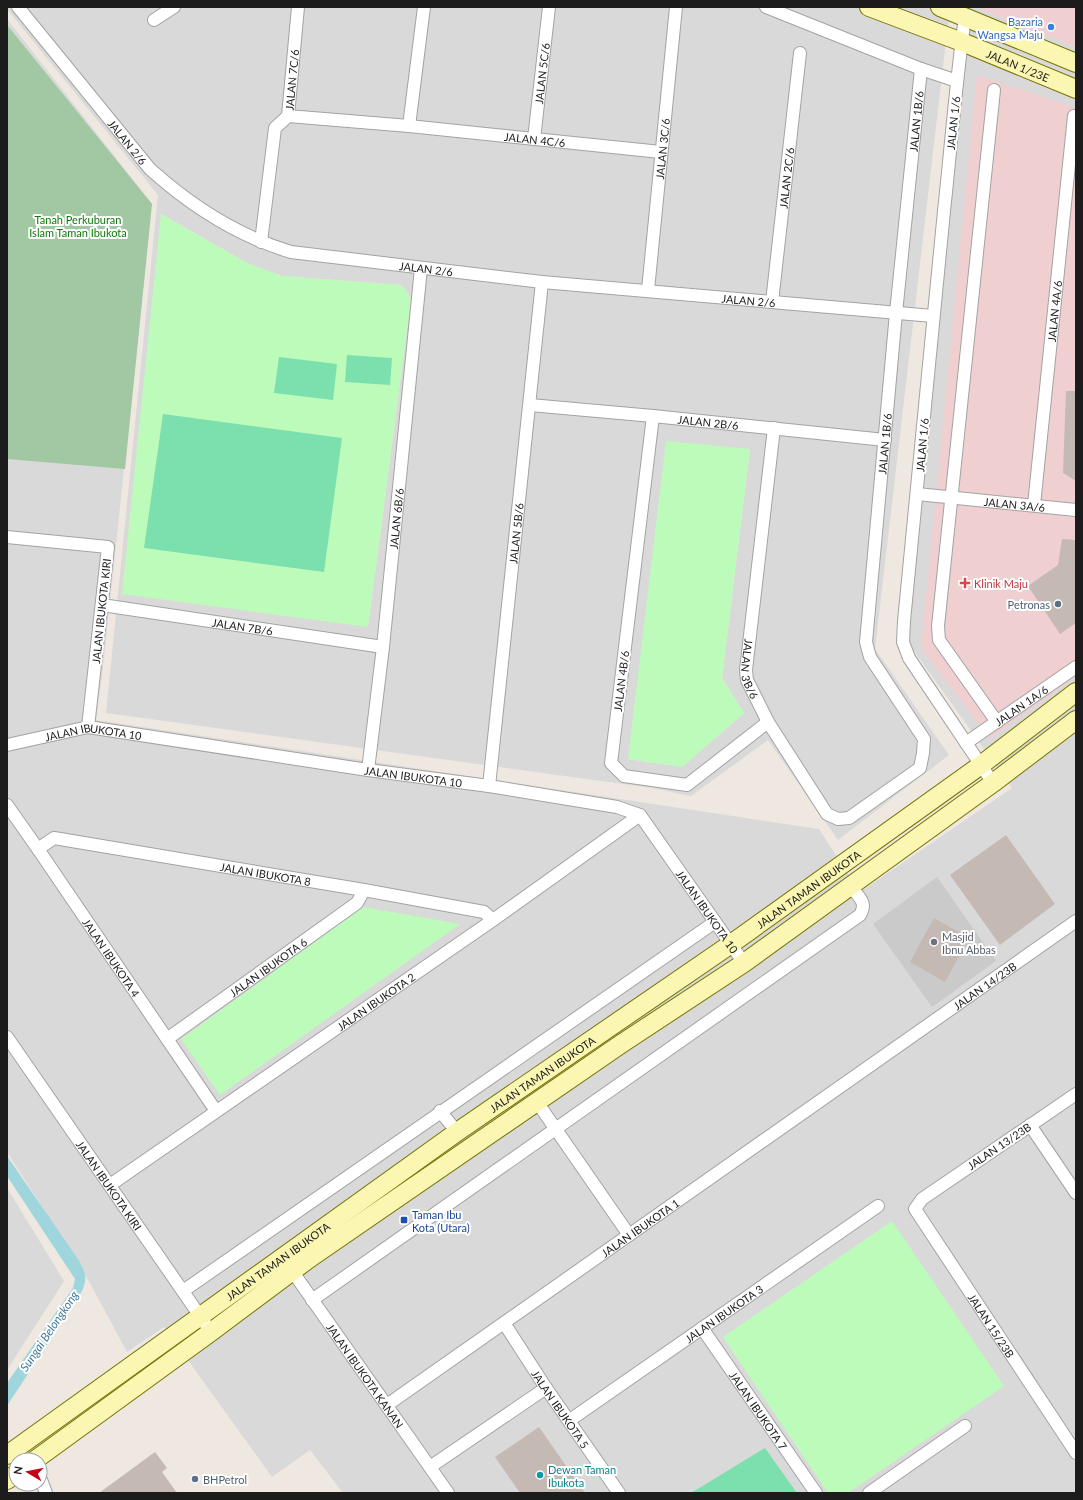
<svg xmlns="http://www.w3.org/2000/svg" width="1083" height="1500" font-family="Lato,sans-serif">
	<rect width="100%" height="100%" fill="#eee8e1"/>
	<g fill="#dad9d9" fill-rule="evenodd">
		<path d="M7,7H950L875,649L949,755L838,840L768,740L691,796L652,788L106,713L158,195L7,9ZM161,214L249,264L282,276L402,285L411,299L368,627ZM750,449L722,678L744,713L682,767L628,759Z"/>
		<path d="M961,7H975L1076,47V1493H343L310,1450L272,1477L164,1327L127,1352L85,1274L7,1152V19L152,204L103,668L96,720L819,829L860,892L1012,788L909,644Z"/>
		<path d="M7,1188L64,1281L7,1370Z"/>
	</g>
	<g fill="#f0cfd1">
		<path d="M975,7H1076V47Z"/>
		<path d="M977,75L1076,108V677L990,739L921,648Z"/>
	</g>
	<path fill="#cacaca" d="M937,877L996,961L932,1007L873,924Z"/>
	<path fill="#a1c7a3" d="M7,25L152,204L125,469L7,459Z"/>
	<g fill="#bdfbbb">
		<path d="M161,214L249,264L282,276L402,285L411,299L368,627L122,594Z"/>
		<path d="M666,441L750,449L722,678L744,713L682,767L628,759Z"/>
		<path d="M363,907L460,924L220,1095L181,1039Z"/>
		<path d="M892,1221L1004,1386L848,1493H828L723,1337Z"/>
	</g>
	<g fill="#7ce0ae">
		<path d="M347,355L392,358L390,385L345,382Z"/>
		<path d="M279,357L337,364L333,400L274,393Z"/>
		<path d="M163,414L342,438L324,572L144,548Z"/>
		<path d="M765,1448L797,1493H691Z"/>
	</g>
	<path fill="#9fd6dd" d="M7,1156L80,1262C81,1266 84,1270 85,1274C87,1286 79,1297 72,1306L7,1406V1383L73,1288L75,1279L7,1176Z"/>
	<g fill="#c5b9b4">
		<path d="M1066,391H1076V481L1063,473Z"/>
		<path d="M1062,539L1076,540V623L1060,634L1028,586L1058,565Z"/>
		<path d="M1006,835L1055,904L1000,945L950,875Z"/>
		<path d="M934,918L969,938L945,982L910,962Z"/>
		<path d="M539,1427L585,1493H520L495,1457Z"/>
		<path d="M155,1452L167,1468L162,1472L177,1493H99Z"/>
	</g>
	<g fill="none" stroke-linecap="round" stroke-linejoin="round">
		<defs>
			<g id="street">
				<path id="s1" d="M18,7L150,169C191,206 238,236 291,252L542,282L933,316"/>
				<path d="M766,7L921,69L957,81"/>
				<path d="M965,17C956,81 951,146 944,211C930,348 918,485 904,621L903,642L909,658L993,783"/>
				<path d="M154,20L174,7"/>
				<path d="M994,90L938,626L939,640L997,722"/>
				<path id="s2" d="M288,116L409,126L661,152"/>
				<path d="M409,126L424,7"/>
				<path id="s3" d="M534,139L549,7"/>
				<path id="s4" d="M261,242L275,128L288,116L298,7"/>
				<path id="s5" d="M648,290L676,7"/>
				<path id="s6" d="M772,302L800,53"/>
				<path id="s7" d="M530,405L653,416L885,440"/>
				<path d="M653,416L611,763L624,776L687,785L768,722"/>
				<path id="s8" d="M774,428L746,670L747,680L768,722L827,814L838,819L849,818L920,768L923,753L924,739L870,657L866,642L896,313L921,69"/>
				<path id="s9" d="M917,494L1076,510"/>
				<path id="s10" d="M1034,505L1074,116"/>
				<path d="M7,537L108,547L88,727"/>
				<path id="s11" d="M102,605L383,647"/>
				<path id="s12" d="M966,743L1076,667"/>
				<path id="s13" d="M7,745L88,727L368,770L489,786L617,807L640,815L744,963"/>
				<path id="s14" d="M368,770L383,647L421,268"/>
				<path id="s15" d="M489,786L542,282"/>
				<path id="s16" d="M7,805L38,849L216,1111"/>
				<path id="s17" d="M38,849L54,838L364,890L484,912L493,920"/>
				<path id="s18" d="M7,1037L211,1332"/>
				<path id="s19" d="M167,1039L357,903L364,890"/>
				<path id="s20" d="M1076,1094L922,1199L915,1209L1076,1453"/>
				<path d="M537,1102L629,1235"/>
				<path d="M440,1111L457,1132"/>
				<path d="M1030,1125L1076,1193"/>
				<path id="s21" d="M110,1185L493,920L640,815"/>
				<path id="s22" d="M288,1265L448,1493"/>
				<path d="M183,1291L715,922"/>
				<path d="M312,1300L860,915C868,902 858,897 851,886"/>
				<path id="s23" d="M504,1323L546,1388L619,1493"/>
				<path id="s24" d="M702,1328L816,1493"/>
				<path id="s25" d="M387,1405L1076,921"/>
				<path id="s26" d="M570,1420L878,1206"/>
				<path d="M430,1467L546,1388"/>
				<path d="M40,1477L46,1493"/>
				<path d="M869,1493L965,1426"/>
			</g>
			<g id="secondary">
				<path id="s27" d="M869,7L962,42L1076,89"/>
				<path d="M940,7L1076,63"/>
				<path id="s28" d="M7,1455L457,1132L731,944L981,765L1076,692"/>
				<path d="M35,1460L211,1332L310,1258L621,1044L744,963L993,783L1076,720"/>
				<path d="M7,1480L16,1474"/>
			</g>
		</defs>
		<use href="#street" stroke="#a3a3a3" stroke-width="14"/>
		<use href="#secondary" stroke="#747302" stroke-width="20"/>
		<use href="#street" stroke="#fff" stroke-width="12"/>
		<use href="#secondary" stroke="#fbf6b2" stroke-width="18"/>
	</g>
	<circle fill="#3f7fe0" stroke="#fff" stroke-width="1.5" cx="1051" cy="27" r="4"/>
	<path fill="#e0444e" stroke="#fff" stroke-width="1.5" d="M963 577h4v4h4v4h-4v4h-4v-4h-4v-4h4z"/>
	<g fill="#5c6f8a" stroke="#fff" stroke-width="1.5">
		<circle cx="1058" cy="604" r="4"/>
		<circle cx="195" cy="1479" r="4"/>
	</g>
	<circle fill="#6b7280" stroke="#fff" stroke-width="1.5" cx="934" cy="942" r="4"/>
	<rect fill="#1a4fb4" stroke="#fff" stroke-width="1.5" x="400" y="1216" width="8" height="8" rx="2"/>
	<circle fill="#0f9aa8" stroke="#fff" stroke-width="1.5" cx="540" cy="1475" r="4"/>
	<g text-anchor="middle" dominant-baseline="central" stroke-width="4" stroke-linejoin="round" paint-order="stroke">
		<g font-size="11" fill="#366cbe" stroke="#fff" text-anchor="end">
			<text x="1043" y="21">Bazaria<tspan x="1043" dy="13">Wangsa Maju</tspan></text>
		</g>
		<g font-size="11" fill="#1c1c1c" stroke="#fff">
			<text stroke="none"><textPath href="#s27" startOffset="160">JALAN 1/23E</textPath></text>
			<text stroke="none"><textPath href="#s3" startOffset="66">JALAN 5C/6</textPath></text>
			<text stroke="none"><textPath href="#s4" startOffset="169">JALAN 7C/6</textPath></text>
			<text stroke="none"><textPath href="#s8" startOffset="1186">JALAN 1B/6</textPath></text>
			<text transform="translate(953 123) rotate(-84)">JALAN 1/6</text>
			<text stroke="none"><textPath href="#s2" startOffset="248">JALAN 4C/6</textPath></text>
			<text stroke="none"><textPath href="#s1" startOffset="174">JALAN 2/6</textPath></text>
			<text stroke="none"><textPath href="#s5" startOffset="142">JALAN 3C/6</textPath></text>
			<text stroke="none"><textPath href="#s6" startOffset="125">JALAN 2C/6</textPath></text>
			<text stroke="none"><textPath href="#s1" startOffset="510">JALAN 2/6</textPath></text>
			<text stroke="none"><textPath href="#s1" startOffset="834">JALAN 2/6</textPath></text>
			<text stroke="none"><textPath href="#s10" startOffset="195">JALAN 4A/6</textPath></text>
			<text stroke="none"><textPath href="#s7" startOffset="179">JALAN 2B/6</textPath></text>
			<text stroke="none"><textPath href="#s8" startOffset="862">JALAN 1B/6</textPath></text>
			<text transform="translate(922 445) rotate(-85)">JALAN 1/6</text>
			<text stroke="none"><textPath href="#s9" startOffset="98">JALAN 3A/6</textPath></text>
			<text stroke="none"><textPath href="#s14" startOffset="253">JALAN 6B/6</textPath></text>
			<text stroke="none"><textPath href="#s15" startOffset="254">JALAN 5B/6</textPath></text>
			<text transform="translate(101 611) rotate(-84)">JALAN IBUKOTA KIRI</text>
			<text stroke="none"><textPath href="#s11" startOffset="142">JALAN 7B/6</textPath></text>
			<text stroke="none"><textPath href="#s8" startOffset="243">JALAN 3B/6</textPath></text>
			<text transform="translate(621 681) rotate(-83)">JALAN 4B/6</text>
			<text stroke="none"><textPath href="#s12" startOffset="67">JALAN 1A/6</textPath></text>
			<text stroke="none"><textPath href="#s13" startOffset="88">JALAN IBUKOTA 10</textPath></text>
			<text stroke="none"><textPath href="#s13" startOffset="412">JALAN IBUKOTA 10</textPath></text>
			<text stroke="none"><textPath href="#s17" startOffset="234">JALAN IBUKOTA 8</textPath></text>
			<text stroke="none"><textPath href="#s28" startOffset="981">JALAN TAMAN IBUKOTA</textPath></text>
			<text stroke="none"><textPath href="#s13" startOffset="760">JALAN IBUKOTA 10</textPath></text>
			<text stroke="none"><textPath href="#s16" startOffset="185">JALAN IBUKOTA 4</textPath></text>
			<text stroke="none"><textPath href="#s19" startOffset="124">JALAN IBUKOTA 6</textPath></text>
			<text stroke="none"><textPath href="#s25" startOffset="730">JALAN 14/23B</textPath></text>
			<text stroke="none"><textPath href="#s21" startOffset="323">JALAN IBUKOTA 2</textPath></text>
			<text stroke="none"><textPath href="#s28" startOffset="657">JALAN TAMAN IBUKOTA</textPath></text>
			<text transform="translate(999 1146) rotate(-34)">JALAN 13/23B</text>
			<text stroke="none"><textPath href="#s18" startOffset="180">JALAN IBUKOTA KIRI</textPath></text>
			<text stroke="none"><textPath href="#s25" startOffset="309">JALAN IBUKOTA 1</textPath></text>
			<text stroke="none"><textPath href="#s28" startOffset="333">JALAN TAMAN IBUKOTA</textPath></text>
			<text stroke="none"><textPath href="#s26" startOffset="187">JALAN IBUKOTA 3</textPath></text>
			<text stroke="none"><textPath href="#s20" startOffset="338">JALAN 15/23B</textPath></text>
			<text stroke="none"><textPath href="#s22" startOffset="135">JALAN IBUKOTA KANAN</textPath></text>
			<text stroke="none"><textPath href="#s23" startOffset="103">JALAN IBUKOTA 5</textPath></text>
			<text stroke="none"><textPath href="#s24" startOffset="100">JALAN IBUKOTA 7</textPath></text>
		</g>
		<g font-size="11" fill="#0c7b08" stroke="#fff">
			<text x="78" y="219">Tanah Perkuburan<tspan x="78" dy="13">Islam Taman Ibukota</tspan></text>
		</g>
		<g font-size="11" fill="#be3a42" stroke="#fff" text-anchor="start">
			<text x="974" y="583">Klinik Maju</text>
		</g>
		<g font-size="11" fill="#4e5e75" stroke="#fff" text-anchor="end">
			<text x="1050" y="604">Petronas</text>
			<text x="203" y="1479" text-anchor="start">BHPetrol</text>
		</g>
		<g font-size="11" fill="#5b616d" stroke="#fff" text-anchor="start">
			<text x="942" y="936">Masjid<tspan x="942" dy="13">Ibnu Abbas</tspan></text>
		</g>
		<g font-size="11" fill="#164399" stroke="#fff" text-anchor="start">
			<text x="412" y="1214">Taman Ibu<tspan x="412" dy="13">Kota (Utara)</tspan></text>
		</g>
		<g font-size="11" fill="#0d838f" stroke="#fff" text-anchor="start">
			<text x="548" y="1469">Dewan Taman<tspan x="548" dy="13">Ibukota</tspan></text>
		</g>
		<g font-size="12" font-style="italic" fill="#417a9d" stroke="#fff">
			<text transform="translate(49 1331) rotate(-56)">Sungai Belongkong</text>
		</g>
	</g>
	<rect width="1083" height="1500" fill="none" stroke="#1c1c1c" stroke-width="16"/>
	<g transform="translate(28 1472) rotate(280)"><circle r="19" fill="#ffffff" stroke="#a4a4a4"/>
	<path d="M0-3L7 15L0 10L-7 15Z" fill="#c70017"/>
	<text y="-6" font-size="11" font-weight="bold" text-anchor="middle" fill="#1c1c1c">N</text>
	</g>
</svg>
